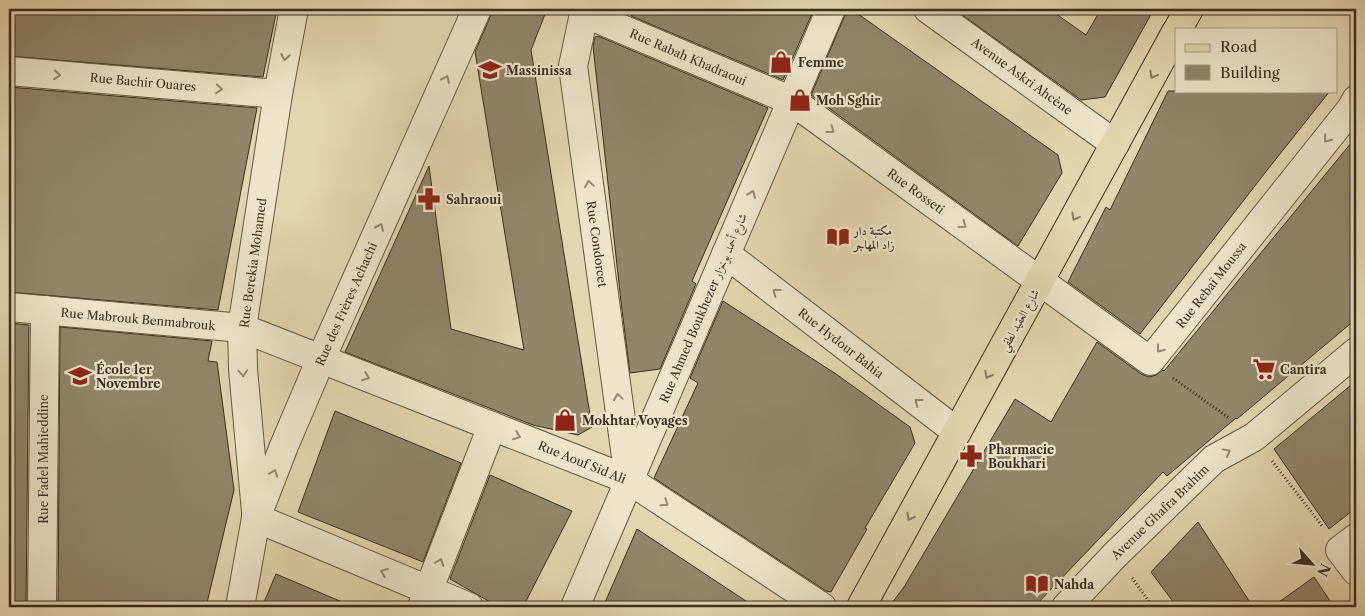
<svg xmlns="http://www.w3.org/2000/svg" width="1365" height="616" font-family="'Libre Caslon Text',Amiri,serif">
	<rect width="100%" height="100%" fill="#e3d5ae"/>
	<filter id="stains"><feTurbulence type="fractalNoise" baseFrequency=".004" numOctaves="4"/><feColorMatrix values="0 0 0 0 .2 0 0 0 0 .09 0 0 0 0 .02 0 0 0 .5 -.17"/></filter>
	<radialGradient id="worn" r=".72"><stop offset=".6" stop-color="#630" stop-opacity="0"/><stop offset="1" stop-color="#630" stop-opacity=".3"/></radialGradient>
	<g fill="#91856a" stroke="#392e20">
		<path d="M9,9H277L263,77L9,56Z"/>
		<path d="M492,9H547L531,50L592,427L578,435L533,425L345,352L429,166L451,329L524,350L475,52L491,15Z"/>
		<path d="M642,9H814L783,80L631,16Z"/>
		<path d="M846,9H851L1058,155L1062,173L1018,246L811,95L845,15Z"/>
		<path d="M954,9H1049L1086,35L1101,9H1154L1105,97L1081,100Z"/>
		<path d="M598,36L768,108L692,281L696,284L660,369L630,373L621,302L593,46L595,37Z"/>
		<path d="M9,87L257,108L218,310L9,292Z"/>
		<path d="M1168,91H1330L1268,169L1140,334L1068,282L1106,207L1110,210Z"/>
		<path d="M1356,137V319L1237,419L1236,418L1167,476L1163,472L1034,607H889L904,587L1015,399L1051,422L1097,342L1141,374L1149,377L1156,375L1163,370L1164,371Z"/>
		<path d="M723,301L836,374L910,427L915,443L865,528L867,529L831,592L826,591L654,478L698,383L690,378Z"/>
		<path d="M9,323L29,325L26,607H9Z"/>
		<path d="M60,327L212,341L208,361L217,362L234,490L206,607H58Z"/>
		<path d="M1356,381V508L1329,529L1274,449Z"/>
		<path d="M335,411L461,463L423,562L298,512Z"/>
		<path d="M490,475L572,511L523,607H499L450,579Z"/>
		<path d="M1198,522L1253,607H1177L1151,572Z"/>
		<path d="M637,529L755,607H603Z"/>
		<path d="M276,574L354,607H262Z"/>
		<path d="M1314,577L1334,607H1272Z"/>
	</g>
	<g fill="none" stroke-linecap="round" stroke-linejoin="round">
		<defs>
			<g id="minor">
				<path d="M585,9L573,66L629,479"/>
				<path d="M928,9L1115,144"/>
				<path d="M584,13L792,101L1150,361L1351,109L1356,100"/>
				<path d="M9,71L278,94"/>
				<path d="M726,254L957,432"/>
				<path d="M9,307L242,328L629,480L822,607"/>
				<path d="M256,512L243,369L242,328L278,94L294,9"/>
				<path d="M256,518L469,607"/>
				<path d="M1356,538L1340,550L1356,571"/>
				<path d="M42,607L45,310"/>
				<path d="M240,607L256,518L284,446L321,359L477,9"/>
				<path d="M422,607L492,426"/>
				<path d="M575,607L831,9"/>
				<path d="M1066,607L1115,555L1214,459L1254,437L1356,352"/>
			</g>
			<g id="major">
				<path d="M1178,29L1189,9"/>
				<path d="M861,607L1176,32"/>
			</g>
		</defs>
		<use href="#minor" stroke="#645844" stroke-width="30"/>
		<use href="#major" stroke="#392e20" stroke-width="30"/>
		<g stroke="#392e20" stroke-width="3" stroke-dasharray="1 2.5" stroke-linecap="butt">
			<path d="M1173,378L1229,418"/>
			<path d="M1272,461L1323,527"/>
			<path d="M1132,578L1153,607"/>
		</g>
		<use href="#minor" stroke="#ede4ca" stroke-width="28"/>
		<use href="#major" stroke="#e3d5ae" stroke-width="28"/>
	</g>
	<defs><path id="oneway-chevron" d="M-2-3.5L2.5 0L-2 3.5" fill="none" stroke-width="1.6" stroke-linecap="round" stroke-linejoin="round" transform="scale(1.25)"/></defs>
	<g stroke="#938975">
		<use href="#oneway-chevron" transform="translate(285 57) rotate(100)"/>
		<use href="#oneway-chevron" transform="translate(57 75) rotate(5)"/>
		<use href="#oneway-chevron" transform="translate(446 79) rotate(-66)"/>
		<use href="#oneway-chevron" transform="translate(219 89) rotate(5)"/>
		<use href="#oneway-chevron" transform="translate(831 130) rotate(36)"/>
		<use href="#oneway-chevron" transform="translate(1327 139) rotate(129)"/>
		<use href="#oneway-chevron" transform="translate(589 184) rotate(-98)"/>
		<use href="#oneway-chevron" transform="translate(752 194) rotate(-67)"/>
		<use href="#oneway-chevron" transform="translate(963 225) rotate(36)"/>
		<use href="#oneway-chevron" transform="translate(380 227) rotate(-66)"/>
		<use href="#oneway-chevron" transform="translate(776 292) rotate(-142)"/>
		<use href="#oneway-chevron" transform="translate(1160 349) rotate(128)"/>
		<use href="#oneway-chevron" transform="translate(243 373) rotate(86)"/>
		<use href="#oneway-chevron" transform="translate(366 377) rotate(21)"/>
		<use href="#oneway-chevron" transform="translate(618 397) rotate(-98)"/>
		<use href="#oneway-chevron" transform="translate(918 402) rotate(-142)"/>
		<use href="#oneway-chevron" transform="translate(517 436) rotate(21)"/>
		<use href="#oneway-chevron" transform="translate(1227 452) rotate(-29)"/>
		<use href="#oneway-chevron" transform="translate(274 473) rotate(-69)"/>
		<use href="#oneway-chevron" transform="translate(665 503) rotate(33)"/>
		<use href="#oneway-chevron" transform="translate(440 562) rotate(-69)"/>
		<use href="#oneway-chevron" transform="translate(384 572) rotate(-157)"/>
	</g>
	<g stroke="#867960">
		<use href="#oneway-chevron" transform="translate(1153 75) rotate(119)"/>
		<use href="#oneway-chevron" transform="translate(1075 217) rotate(119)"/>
		<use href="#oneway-chevron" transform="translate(988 375) rotate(119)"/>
		<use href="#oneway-chevron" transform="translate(910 517) rotate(119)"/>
	</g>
	<defs>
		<symbol id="shop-bare" viewBox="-9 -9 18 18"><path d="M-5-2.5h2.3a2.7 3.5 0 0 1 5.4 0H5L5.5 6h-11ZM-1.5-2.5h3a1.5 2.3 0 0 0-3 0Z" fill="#8f2418" stroke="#ede4ca" stroke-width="2.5" paint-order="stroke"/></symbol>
		<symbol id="school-bare" viewBox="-9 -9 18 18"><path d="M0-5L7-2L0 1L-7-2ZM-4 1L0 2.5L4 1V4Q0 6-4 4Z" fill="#8f2418" stroke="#ede4ca" stroke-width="2.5" paint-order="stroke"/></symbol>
		<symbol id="pharmacy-bare" viewBox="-9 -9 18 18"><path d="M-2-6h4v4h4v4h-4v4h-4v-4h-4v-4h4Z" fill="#8f2418" stroke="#ede4ca" stroke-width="2.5" paint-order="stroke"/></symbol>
		<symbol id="library-bare" viewBox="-9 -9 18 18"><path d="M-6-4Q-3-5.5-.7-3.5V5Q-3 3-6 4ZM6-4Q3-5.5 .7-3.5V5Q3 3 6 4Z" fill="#8f2418" stroke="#ede4ca" stroke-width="2.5" paint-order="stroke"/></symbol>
		<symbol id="supermarket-bare" viewBox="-9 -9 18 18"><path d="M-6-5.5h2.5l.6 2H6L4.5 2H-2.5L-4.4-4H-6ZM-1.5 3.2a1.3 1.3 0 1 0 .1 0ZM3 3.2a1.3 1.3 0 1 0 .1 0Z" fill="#8f2418" stroke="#ede4ca" stroke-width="2.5" paint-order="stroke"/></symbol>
	</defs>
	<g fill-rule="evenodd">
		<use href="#shop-bare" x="765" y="46" width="32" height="32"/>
		<use href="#school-bare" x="474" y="54" width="32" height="32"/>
		<use href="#shop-bare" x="784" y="84" width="32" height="32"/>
		<use href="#pharmacy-bare" x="413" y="183" width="32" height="32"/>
		<use href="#library-bare" x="822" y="221" width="32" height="32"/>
		<use href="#supermarket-bare" x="1248" y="353" width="32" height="32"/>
		<use href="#school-bare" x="64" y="360" width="32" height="32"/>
		<use href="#shop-bare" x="549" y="404" width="32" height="32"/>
		<use href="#pharmacy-bare" x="955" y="440" width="32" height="32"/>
		<use href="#library-bare" x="1021" y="568" width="32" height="32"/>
	</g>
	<g text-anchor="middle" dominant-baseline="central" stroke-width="4.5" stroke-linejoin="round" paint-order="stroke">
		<g font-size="12" fill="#392e20" stroke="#ede4ca">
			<text transform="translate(688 57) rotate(23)">Rue Rabah Khadraoui</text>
			<text transform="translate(1022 76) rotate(36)">Avenue Askri Ahcène</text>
			<text transform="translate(143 82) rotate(5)">Rue Bachir Ouares</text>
			<text transform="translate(916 191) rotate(36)">Rue Rosseti</text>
			<text transform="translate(597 244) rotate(82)">Rue Condorcet</text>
			<text transform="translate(253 263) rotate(-82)">Rue Berekia Mohamed</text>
			<text transform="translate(1211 285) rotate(-52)">Rue Rebaï Moussa</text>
			<text transform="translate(346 304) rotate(-66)">Rue des Frères Achachi</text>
			<text transform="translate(703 308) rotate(-67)">Rue Ahmed Boukhezer شارع أحمد بوخزار</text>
			<text transform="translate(138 319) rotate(5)">Rue Mabrouk Benmabrouk</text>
			<text transform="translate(1019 320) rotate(-61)">شارع العقيد لطفي</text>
			<text transform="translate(841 343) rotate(38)">Rue Hydour Bahia</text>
			<text transform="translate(43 459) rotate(-90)">Rue Fadel Mahieddine</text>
			<text transform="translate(582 462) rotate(22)">Rue Aouf Sid Ali</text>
			<text transform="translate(1160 512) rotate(-44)">Avenue Ghafra Brahim</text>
		</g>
		<g font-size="12" font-weight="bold" fill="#392e20" stroke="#ede4ca" text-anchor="start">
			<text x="798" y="62">Femme</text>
			<text x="506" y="70">Massinissa</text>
			<text x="816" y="100">Moh Sghir</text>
			<text x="446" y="199">Sahraoui</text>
			<text x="854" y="230">مكتبة دار<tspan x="854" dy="14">زاد المهاجر</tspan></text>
			<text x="96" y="369">École 1er<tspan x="96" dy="14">Novembre</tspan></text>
			<text x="1280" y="369">Cantira</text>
			<text x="582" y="420">Mokhtar Voyages</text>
			<text x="988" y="449">Pharmacie<tspan x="988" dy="14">Boukhari</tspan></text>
			<text x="1054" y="584">Nahda</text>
		</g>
	</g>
	<rect width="1365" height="616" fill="none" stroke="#e3d5ae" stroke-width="30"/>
	<rect x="10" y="10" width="1345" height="596" fill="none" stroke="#392e20" stroke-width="2.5"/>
	<rect x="15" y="15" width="1335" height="586" fill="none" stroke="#392e20"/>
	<rect x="1175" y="28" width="162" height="65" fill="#ede4ca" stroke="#a59b86"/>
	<rect x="1185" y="44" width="25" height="8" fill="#e3d5ae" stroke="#a59b86"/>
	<text x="1220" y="52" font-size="15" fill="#392e20">Road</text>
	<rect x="1185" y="65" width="25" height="15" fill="#91856a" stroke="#a59b86"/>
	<text x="1220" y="78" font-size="15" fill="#392e20">Building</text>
	<g transform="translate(1312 564) rotate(117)" stroke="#ede4ca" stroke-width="4" paint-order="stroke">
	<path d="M0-4L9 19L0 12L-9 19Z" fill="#392e20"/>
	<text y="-8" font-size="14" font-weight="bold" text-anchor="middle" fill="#392e20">N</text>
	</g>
	<rect width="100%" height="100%" filter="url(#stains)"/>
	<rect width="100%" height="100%" fill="url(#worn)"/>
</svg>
